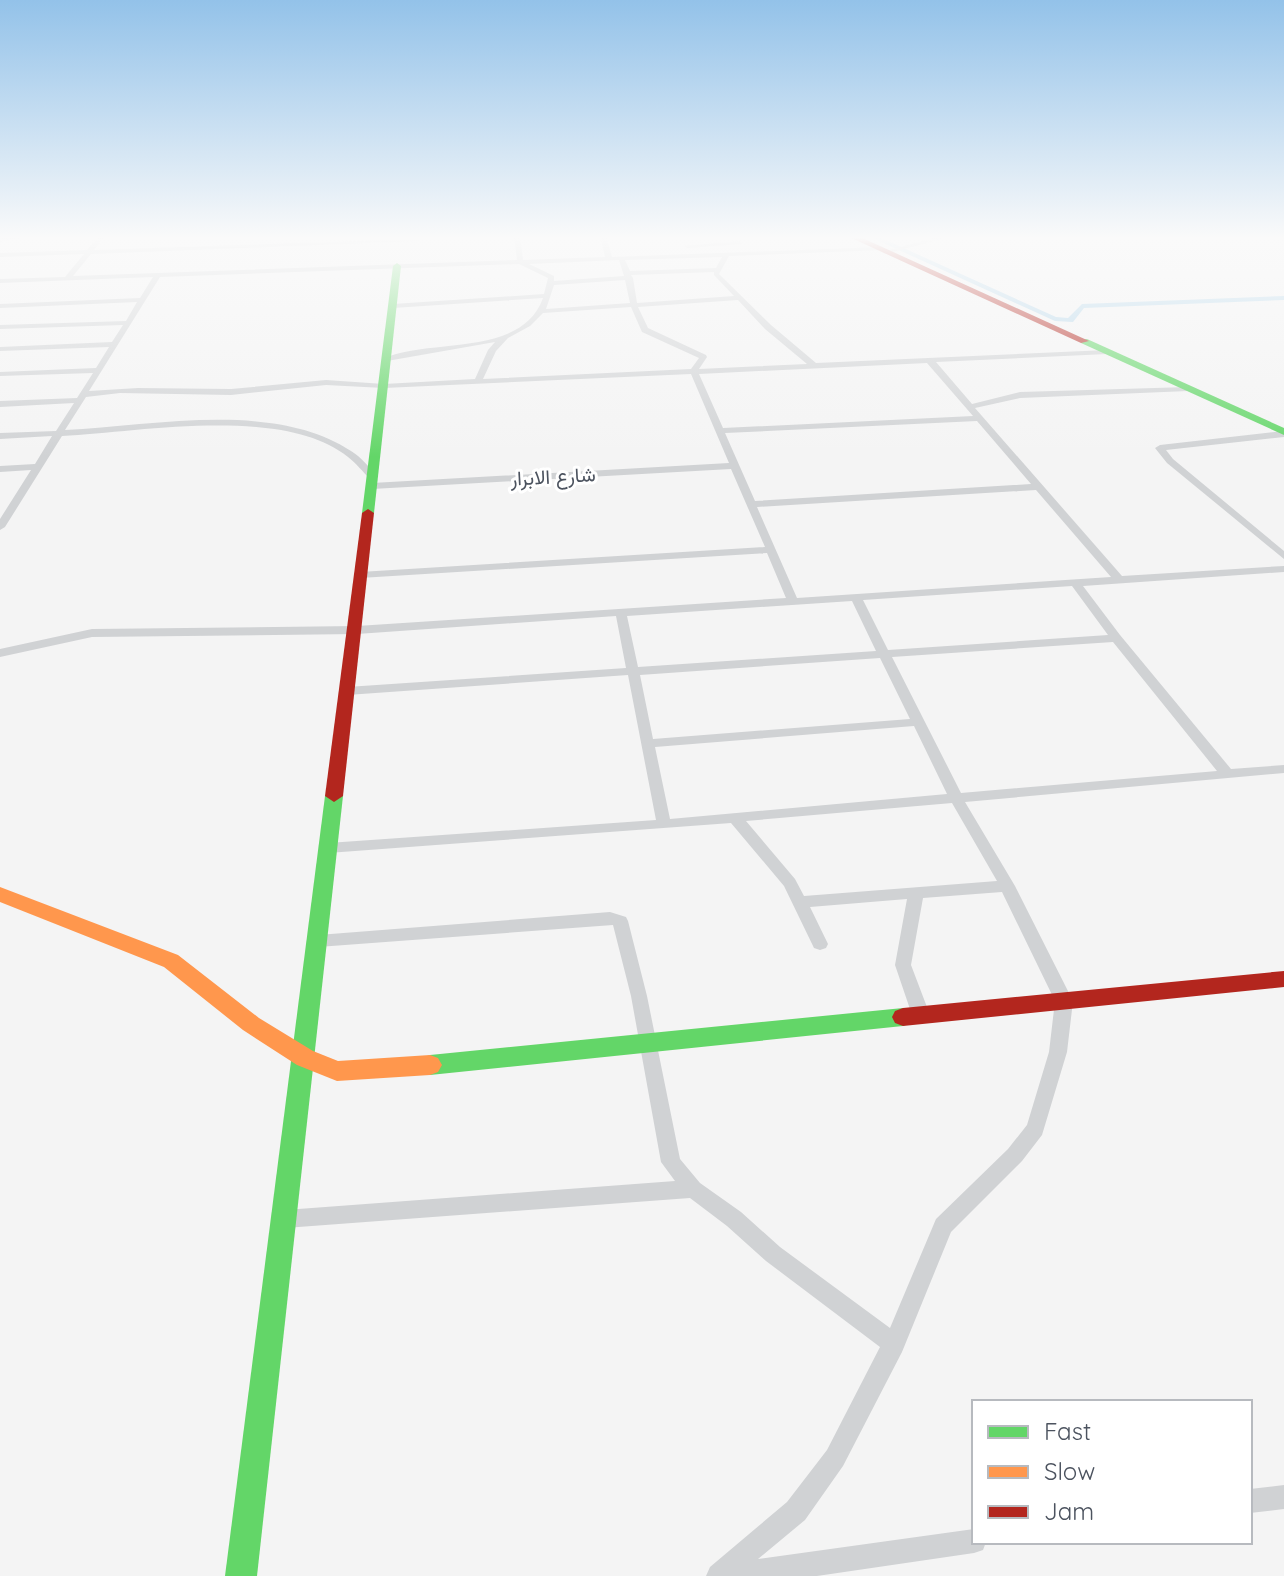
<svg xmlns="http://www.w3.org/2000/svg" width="1284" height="1576" font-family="Quicksand,Vazirmatn,sans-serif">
	<rect width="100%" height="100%" fill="#f4f4f4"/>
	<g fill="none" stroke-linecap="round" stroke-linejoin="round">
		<path fill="#b3d6ea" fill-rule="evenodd" d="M868,236H877L1056,317L1068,318L1082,304L1284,296V300L1084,308L1073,322L1055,321Z"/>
		<g fill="#d0d2d4" fill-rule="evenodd">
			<path d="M13,236H33L0,242V238Z"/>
			<path d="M98,236H105L94,250L417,239L420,241L91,254L73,276L517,260L514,236H520L523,260L605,257L600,236H606L612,257L881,247L883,250L729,256L719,274L771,325L816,363L1107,350L1111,352L1107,354L936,362L972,404L1020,392L1188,387L1192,389L1188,391L1020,398L975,408L1122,576L1284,566V572L1083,586L1120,635L1231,769L1284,765V773L965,802L1015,886L1073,1001L1067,1052L1042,1135L1022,1161L951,1232L902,1352L843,1466L805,1520L758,1559L974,1529V1542H986L983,1550L974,1553L817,1576H706L710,1567L787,1502L827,1450L880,1347L766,1261L727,1226L690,1198L285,1228L278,1226L275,1219L278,1212L285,1210L675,1181L661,1162L631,996L613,925L318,947L312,945L310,941L312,937L318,935L610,912L626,917L628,921L647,996L680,1159L700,1183L741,1212L780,1247L890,1328L936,1219L1008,1149L1027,1125L1049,1052L1055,1001L1002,892L923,898L911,965L930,1015L927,1020L921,1022L915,1020L912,1015L895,965L907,899L810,907L828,944L826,948L820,950L814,948L784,886L731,823L328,853L323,852L321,848L323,844L328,843L656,820L628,675L347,695L341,691L347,687L626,668L616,616L357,634L92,637L0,657V649L92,629L357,626L786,598L767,553L360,578L355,575L360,572L765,547L731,469L372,489L367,486L372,483L729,463L691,374L384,388L326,385L231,395L120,393L86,397L65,430C154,426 273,400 351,451C361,457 370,468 378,477L370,479C363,472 356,463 348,457C283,405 140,432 62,436L5,527L0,530V519L31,470L0,472V466L35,464L52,436L0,439V433L56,431L74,403L0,407V401L77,398L93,373L0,376V372L96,368L109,347L0,351V347L112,342L123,325L0,329V325L126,321L137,302L0,308V304L140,298L153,277L0,283V279L65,277L84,254L0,257V253L87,250ZM722,257L716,268L630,271L625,260ZM619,260L624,276L554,281V276L529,264ZM519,264L548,278L544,294L393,304L389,306L393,308L543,298C521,359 428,337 383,359L387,361L495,342L488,350L475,379L384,384L326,380L231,389L138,388L89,391L160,277ZM714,272V275L734,296L637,303L633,278L631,275ZM625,280L630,303L546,309L554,285ZM738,300L765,329L807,364L699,369L707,357L706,355L648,328L638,307ZM631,307L642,332L699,358L691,369L483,379L496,351L508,338L530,326L543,313ZM927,363L973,416L723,428L699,374ZM977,421L1031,484L755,501L725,433ZM1036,490L1111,577L797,598L757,507ZM1072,586L1108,635L888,650L863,600ZM852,601L876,651L638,667L627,616ZM1113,642L1217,771L961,793L892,657ZM880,658L910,719L653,739L640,675ZM914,726L947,794L670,819L655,747ZM952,803L997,881L804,896L795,879L746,821Z"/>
			<path d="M941,236H953L885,254L882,252Z"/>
			<path d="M740,241L742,244L687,248L684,246Z"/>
			<path d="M1284,431V437L1166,450L1173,459L1284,551V559L1167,463L1155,448L1160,445Z"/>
			<path d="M1284,1485V1509L1250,1513V1489Z"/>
		</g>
		<g fill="#63d668" fill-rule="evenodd">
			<path d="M397,263L401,266L374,513L368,517L362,513L393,266Z"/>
			<path d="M1081,339H1087L1284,428V435L1081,343Z"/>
			<path d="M334,790L343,796L257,1576H225L325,796Z"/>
			<path d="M903,1008L911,1011L914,1017L911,1023L903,1026L430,1075L422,1072L418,1065L422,1058L430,1055Z"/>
		</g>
		<path fill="#ff974d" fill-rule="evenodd" d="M0,887L178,955L259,1018L313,1051L338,1061L430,1055L438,1058L442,1065L438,1072L430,1075L337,1081L297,1065L243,1030L164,967L0,902Z"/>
		<g fill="#b3261e" fill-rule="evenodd">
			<path d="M847,236H858L1089,341L1081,343Z"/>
			<path d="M368,509L374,513L343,796L334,802L325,796L362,513Z"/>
			<path d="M1284,971V987L903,1026L895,1023L892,1017L895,1011L903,1008Z"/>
		</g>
	</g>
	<linearGradient id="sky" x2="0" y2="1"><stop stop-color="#93c2e9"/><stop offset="0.52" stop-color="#fafafa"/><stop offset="1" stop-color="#fafafa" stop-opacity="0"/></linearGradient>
	<rect width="1284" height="457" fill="url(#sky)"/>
	<g text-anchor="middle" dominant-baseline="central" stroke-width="6" stroke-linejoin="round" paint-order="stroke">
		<g font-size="20" fill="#4c535f" stroke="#fff">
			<text transform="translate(553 476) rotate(-3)">شارع الابرار</text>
		</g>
	</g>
	<rect x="972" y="1400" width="280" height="144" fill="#ffffff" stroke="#b7babf" stroke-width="2"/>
	<rect x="988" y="1426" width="40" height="12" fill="#63d668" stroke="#b7babf" stroke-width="2"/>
	<text x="1044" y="1440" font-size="24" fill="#4c535f">Fast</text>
	<rect x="988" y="1466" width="40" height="12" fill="#ff974d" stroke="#b7babf" stroke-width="2"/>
	<text x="1044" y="1480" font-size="24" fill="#4c535f">Slow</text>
	<rect x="988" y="1506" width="40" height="12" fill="#b3261e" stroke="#b7babf" stroke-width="2"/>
	<text x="1044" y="1520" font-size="24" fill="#4c535f">Jam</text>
</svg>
